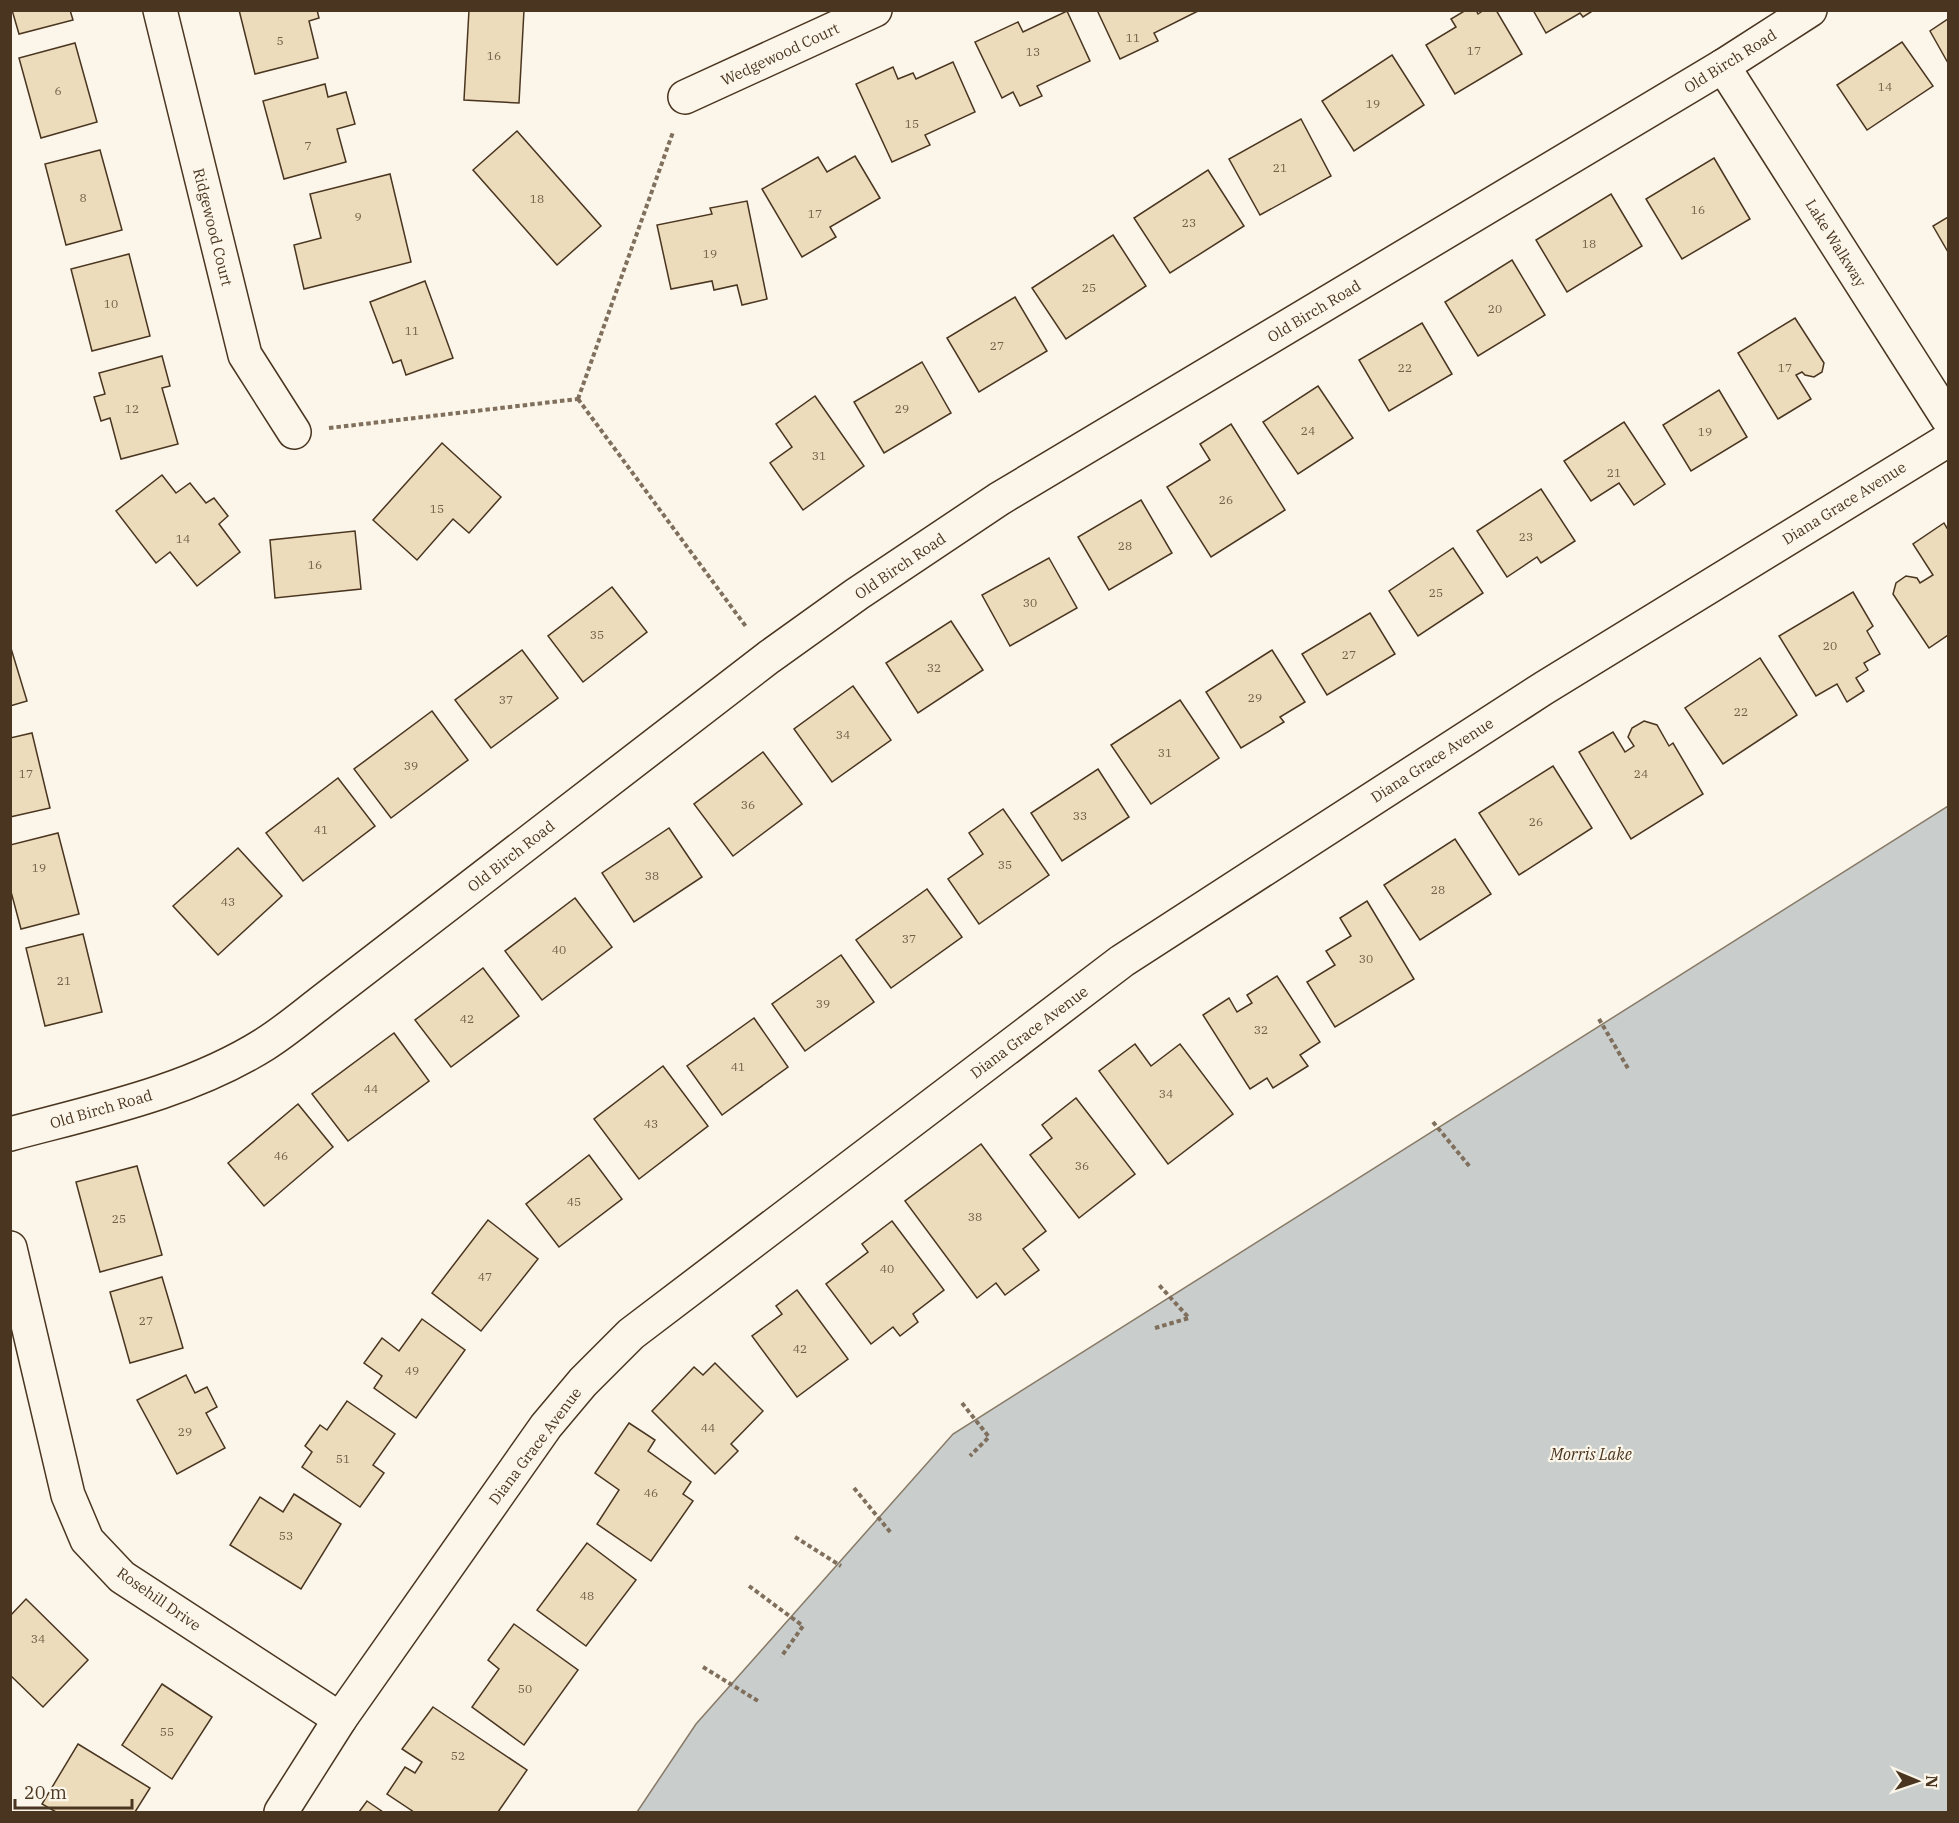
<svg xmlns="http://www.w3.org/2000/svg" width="1959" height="1823" font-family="'IBM Plex Serif',serif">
	<rect width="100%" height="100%" fill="#fbf6e9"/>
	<path fill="#c9cecd" stroke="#887966" stroke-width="1.5" d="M1948,806V1812H637L696,1724L953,1434Z"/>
	<g fill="#ecdcbc" stroke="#4a3520" stroke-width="1.5">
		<path d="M12,10H70L73,20L19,34Z"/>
		<path d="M239,10H317L319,18L309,21L318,58L255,74Z"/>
		<path d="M469,10H524L519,103L464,100Z"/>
		<path d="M1097,10H1200L1154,33L1158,41L1120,59Z"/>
		<path d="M1466,10H1476L1478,14L1484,10H1496L1522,54L1455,94L1426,45L1456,27L1451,19Z"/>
		<path d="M1533,10H1594L1583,17L1580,13L1546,33Z"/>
		<path d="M1067,11L1090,61L1037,86L1042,96L1020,106L1013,92L1002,98L975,42L1018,22L1023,32Z"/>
		<path d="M1948,19V63L1930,31Z"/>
		<path d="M1902,42L1933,86L1867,130L1837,85Z"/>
		<path d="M75,43L97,122L41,138L19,58Z"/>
		<path d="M1392,55L1424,105L1354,151L1322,101Z"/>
		<path d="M953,62L975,112L925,135L930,145L892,162L856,84L893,67L898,79L913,73L916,79Z"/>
		<path d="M325,84L328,97L346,92L355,124L337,129L346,162L284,179L263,101Z"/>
		<path d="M1301,119L1331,176L1260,215L1229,159Z"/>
		<path d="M517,131L601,226L557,265L473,170Z"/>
		<path d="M100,150L122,230L66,245L45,164Z"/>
		<path d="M855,156L880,198L830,227L836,237L802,257L762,189L818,157L827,172Z"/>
		<path d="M1714,158L1750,219L1682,259L1646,199Z"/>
		<path d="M1208,170L1244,226L1170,273L1134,218Z"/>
		<path d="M390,174L411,262L304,289L294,245L321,238L310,194Z"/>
		<path d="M1611,194L1642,246L1567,292L1536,240Z"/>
		<path d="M747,201L767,299L742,305L737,285L714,290L712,281L671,289L657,225L712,214L710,208Z"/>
		<path d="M1948,217V252L1933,226Z"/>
		<path d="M1113,235L1146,286L1066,339L1032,288Z"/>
		<path d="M129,254L150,336L92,351L71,269Z"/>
		<path d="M1512,260L1545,315L1478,356L1445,302Z"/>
		<path d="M425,281L453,358L406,375L401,360L393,363L370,302Z"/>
		<path d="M1015,297L1047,351L979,392L947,338Z"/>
		<path d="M1795,318L1824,363L1822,372L1814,377L1805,375L1802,372L1796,375L1811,399L1778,419L1738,353Z"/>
		<path d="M1422,323L1452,374L1389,411L1359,360Z"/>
		<path d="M162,356L170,386L162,388L178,444L121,459L110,418L101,421L94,397L105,394L99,373Z"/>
		<path d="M922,362L951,413L884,453L854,402Z"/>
		<path d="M1318,386L1353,438L1298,474L1263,422Z"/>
		<path d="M1719,390L1747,437L1691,471L1663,425Z"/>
		<path d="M815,396L864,466L803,510L770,463L792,447L776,424Z"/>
		<path d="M1624,422L1665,484L1634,505L1619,483L1591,501L1564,461Z"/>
		<path d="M1231,424L1285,510L1211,557L1167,487L1210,460L1200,444Z"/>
		<path d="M442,443L501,497L469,533L453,519L417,560L373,520Z"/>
		<path d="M162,475L176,493L190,483L206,503L214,498L228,516L219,524L240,552L197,586L170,552L156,563L116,511Z"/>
		<path d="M1541,489L1575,541L1541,563L1537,557L1507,577L1477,531Z"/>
		<path d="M1141,500L1172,553L1109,590L1078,537Z"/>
		<path d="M1944,523L1948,530V635L1929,648L1893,594L1896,583L1906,576L1917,578L1920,583L1933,575L1913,544Z"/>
		<path d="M355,531L361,589L275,598L270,540Z"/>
		<path d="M1453,548L1483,593L1418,636L1389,591Z"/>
		<path d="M1049,558L1077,608L1010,646L982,595Z"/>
		<path d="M612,587L647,632L583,682L548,636Z"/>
		<path d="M1853,592L1873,626L1867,631L1880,654L1864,663L1868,670L1856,678L1864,691L1847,702L1837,684L1816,696L1779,636Z"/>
		<path d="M1370,613L1395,654L1327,695L1302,654Z"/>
		<path d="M951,621L983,670L918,713L886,663Z"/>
		<path d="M10,645L27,701L10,706Z"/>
		<path d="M522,650L558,698L491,748L455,700Z"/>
		<path d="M1272,650L1305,702L1280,717L1284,722L1241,748L1206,692Z"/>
		<path d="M1760,658L1797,715L1723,764L1685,708Z"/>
		<path d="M853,686L891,740L832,782L794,729Z"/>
		<path d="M1180,700L1219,758L1151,804L1111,745Z"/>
		<path d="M432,711L468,760L391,818L354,769Z"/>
		<path d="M1644,721L1657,725L1669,746L1673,743L1703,794L1631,839L1579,752L1613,732L1625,752L1634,746L1628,737L1632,728Z"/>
		<path d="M32,733L50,808L10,817V738Z"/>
		<path d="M763,752L802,804L733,856L694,804Z"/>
		<path d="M1553,766L1592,828L1519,875L1479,813Z"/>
		<path d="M1098,769L1129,817L1062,861L1031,813Z"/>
		<path d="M338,778L375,826L303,881L266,833Z"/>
		<path d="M1003,809L1049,875L979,924L948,879L983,854L969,833Z"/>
		<path d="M669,828L702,877L634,922L602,873Z"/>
		<path d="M58,833L79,914L21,929L10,888V845Z"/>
		<path d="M1455,839L1491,894L1420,940L1384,885Z"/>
		<path d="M238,848L282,896L218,955L173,906Z"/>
		<path d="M927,889L962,937L891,988L856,940Z"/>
		<path d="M575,898L612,947L542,1000L505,951Z"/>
		<path d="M1367,901L1414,979L1335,1027L1307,982L1335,965L1326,951L1351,936L1340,918Z"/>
		<path d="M83,934L102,1012L45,1026L26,948Z"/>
		<path d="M841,955L874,1002L805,1051L772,1004Z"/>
		<path d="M483,968L519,1016L451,1067L415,1020Z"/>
		<path d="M1277,976L1320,1042L1300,1055L1308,1066L1273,1088L1267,1078L1250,1089L1203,1015L1229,998L1237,1012L1252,1003L1247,995Z"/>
		<path d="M754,1018L788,1067L722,1115L687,1066Z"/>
		<path d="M394,1033L429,1081L348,1141L312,1094Z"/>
		<path d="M1135,1044L1151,1066L1180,1044L1233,1114L1168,1164L1099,1071Z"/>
		<path d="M663,1066L708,1126L639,1179L594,1119Z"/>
		<path d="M1076,1098L1135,1174L1079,1218L1030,1155L1052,1138L1042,1125Z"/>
		<path d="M298,1104L333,1147L264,1206L228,1163Z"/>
		<path d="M981,1144L1046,1231L1023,1249L1039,1270L1005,1295L996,1283L977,1298L905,1201Z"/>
		<path d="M589,1155L622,1199L559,1247L526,1204Z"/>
		<path d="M137,1166L162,1255L100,1272L76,1182Z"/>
		<path d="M488,1220L538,1259L481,1331L432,1293Z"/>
		<path d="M892,1221L944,1290L913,1314L918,1322L900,1336L893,1327L871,1344L826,1284L868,1252L862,1244Z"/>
		<path d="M162,1277L183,1348L130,1363L110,1292Z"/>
		<path d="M797,1290L848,1359L797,1397L752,1336L782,1314L776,1306Z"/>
		<path d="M422,1319L465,1350L416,1418L374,1388L382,1376L364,1363L382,1338L399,1351Z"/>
		<path d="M715,1363L763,1411L731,1444L738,1451L715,1474L652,1411L694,1367L703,1375Z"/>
		<path d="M186,1375L195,1393L207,1387L217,1407L206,1413L225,1448L177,1474L137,1400Z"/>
		<path d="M347,1401L395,1434L373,1465L384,1473L360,1507L302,1467L312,1452L305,1446L320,1425L327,1430Z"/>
		<path d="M629,1423L655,1440L648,1451L691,1482L683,1494L693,1501L651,1561L597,1524L619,1490L595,1473Z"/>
		<path d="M294,1494L341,1524L301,1589L230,1545L260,1497L283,1512Z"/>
		<path d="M587,1543L636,1580L586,1646L537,1610Z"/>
		<path d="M26,1599L88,1660L43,1707L10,1675V1616Z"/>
		<path d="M514,1624L578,1670L524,1745L472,1707L499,1669L488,1660Z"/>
		<path d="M162,1684L212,1717L172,1779L122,1745Z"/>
		<path d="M433,1707L527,1770L498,1812H414L387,1794L405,1767L415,1773L422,1762L402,1749Z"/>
		<path d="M78,1744L150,1788L135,1812H56L42,1804Z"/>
		<path d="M367,1801L383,1812H359Z"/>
	</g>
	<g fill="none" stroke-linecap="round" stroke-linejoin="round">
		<defs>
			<g id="street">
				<path d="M160,10L245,355L294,432"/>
				<path d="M1723,66L1948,419"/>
				<path d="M685,97L875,10"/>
				<path d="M10,1134C96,1111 189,1092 265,1044C284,1032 302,1017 320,1003L769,657L857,594L999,499L1723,66L1810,10"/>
				<path d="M10,1248L68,1495L87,1540L122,1577L340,1719"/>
				<path d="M281,1812L340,1719L546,1426L583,1382L631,1334L1122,961L1544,688L1948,440"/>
			</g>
		</defs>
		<use href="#street" stroke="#4a3520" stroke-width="36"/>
		<g stroke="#7f6f5c" stroke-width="4" stroke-dasharray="4.5 3" stroke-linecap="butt">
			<path d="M578,399L747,628"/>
			<path d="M578,399L673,132"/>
			<path d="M329,428L578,399"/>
			<path d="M1599,1019L1629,1070"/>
			<path d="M1433,1122L1470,1167"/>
			<path d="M1155,1328L1189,1318L1159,1285"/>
			<path d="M962,1403L989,1437L970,1456"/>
			<path d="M854,1488L891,1533"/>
			<path d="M795,1537L841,1566"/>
			<path d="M749,1586L803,1626L781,1657"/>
			<path d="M703,1667L758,1701"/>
		</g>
		<use href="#street" stroke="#fbf6e9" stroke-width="33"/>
	</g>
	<g text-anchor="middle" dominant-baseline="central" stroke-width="4.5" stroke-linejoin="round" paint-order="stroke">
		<g font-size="12" fill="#725f47">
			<text x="1133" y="37">11</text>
			<text x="280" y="40">5</text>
			<text x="1474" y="50">17</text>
			<text x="1033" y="51">13</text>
			<text x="494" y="55">16</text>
			<text x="1885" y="86">14</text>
			<text x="58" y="90">6</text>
			<text x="1373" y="103">19</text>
			<text x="912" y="123">15</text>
			<text x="308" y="145">7</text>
			<text x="1280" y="167">21</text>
			<text x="83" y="197">8</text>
			<text x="537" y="198">18</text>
			<text x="1698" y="209">16</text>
			<text x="815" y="213">17</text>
			<text x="358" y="216">9</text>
			<text x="1189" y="222">23</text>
			<text x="1589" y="243">18</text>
			<text x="710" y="253">19</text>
			<text x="1089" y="287">25</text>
			<text x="111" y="303">10</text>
			<text x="1495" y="308">20</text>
			<text x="412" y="330">11</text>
			<text x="997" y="345">27</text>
			<text x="1405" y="367">22</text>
			<text x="1785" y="367">17</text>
			<text x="132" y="408">12</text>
			<text x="902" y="408">29</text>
			<text x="1308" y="430">24</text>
			<text x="1705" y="431">19</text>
			<text x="819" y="455">31</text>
			<text x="1614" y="472">21</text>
			<text x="1226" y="499">26</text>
			<text x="437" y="508">15</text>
			<text x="1526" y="536">23</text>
			<text x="183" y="538">14</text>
			<text x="1125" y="545">28</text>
			<text x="315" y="564">16</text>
			<text x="1436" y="592">25</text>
			<text x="1030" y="602">30</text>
			<text x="597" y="634">35</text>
			<text x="1830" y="645">20</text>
			<text x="1349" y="654">27</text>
			<text x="934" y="667">32</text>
			<text x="1255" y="697">29</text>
			<text x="506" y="699">37</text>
			<text x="1741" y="711">22</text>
			<text x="843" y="734">34</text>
			<text x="1165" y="752">31</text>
			<text x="411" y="765">39</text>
			<text x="26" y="773">17</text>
			<text x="1641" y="773">24</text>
			<text x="748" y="804">36</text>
			<text x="1080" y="815">33</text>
			<text x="1536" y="821">26</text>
			<text x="321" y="829">41</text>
			<text x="1005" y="864">35</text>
			<text x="39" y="867">19</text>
			<text x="652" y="875">38</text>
			<text x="1438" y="889">28</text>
			<text x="228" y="901">43</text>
			<text x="909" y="938">37</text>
			<text x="559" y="949">40</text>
			<text x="1366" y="958">30</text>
			<text x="64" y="980">21</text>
			<text x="823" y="1003">39</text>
			<text x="467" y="1018">42</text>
			<text x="1261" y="1029">32</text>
			<text x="738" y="1066">41</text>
			<text x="371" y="1088">44</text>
			<text x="1166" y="1093">34</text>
			<text x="651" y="1123">43</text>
			<text x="281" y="1155">46</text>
			<text x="1082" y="1165">36</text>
			<text x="574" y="1201">45</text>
			<text x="975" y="1216">38</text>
			<text x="119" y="1218">25</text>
			<text x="887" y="1268">40</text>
			<text x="485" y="1276">47</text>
			<text x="146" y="1320">27</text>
			<text x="800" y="1348">42</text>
			<text x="412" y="1370">49</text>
			<text x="708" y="1427">44</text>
			<text x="185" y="1431">29</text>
			<text x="343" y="1458">51</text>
			<text x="651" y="1492">46</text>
			<text x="286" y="1535">53</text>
			<text x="587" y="1595">48</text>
			<text x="38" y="1638">34</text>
			<text x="525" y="1688">50</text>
			<text x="167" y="1731">55</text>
			<text x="458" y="1755">52</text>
		</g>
		<g font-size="15" fill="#4a3520" stroke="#fbf6e9">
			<text transform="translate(780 54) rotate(-25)">Wedgewood Court</text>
			<text transform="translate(1730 61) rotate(-32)">Old Birch Road</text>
			<text transform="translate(213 227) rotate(76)">Ridgewood Court</text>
			<text transform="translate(1836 243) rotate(58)">Lake Walkway</text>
			<text transform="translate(1314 311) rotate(-31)">Old Birch Road</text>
			<text transform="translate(1844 503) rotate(-32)">Diana Grace Avenue</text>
			<text transform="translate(900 566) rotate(-34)">Old Birch Road</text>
			<text transform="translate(1432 760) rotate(-33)">Diana Grace Avenue</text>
			<text transform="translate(511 856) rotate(-38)">Old Birch Road</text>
			<text transform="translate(1029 1032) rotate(-37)">Diana Grace Avenue</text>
			<text transform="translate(101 1109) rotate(-16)">Old Birch Road</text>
			<text transform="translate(535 1446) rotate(-53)">Diana Grace Avenue</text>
			<text transform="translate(159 1599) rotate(35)">Rosehill Drive</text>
		</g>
		<g font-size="16" font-style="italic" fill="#4a3520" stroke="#fbf6e9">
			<text x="1591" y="1454">Morris Lake</text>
		</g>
	</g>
	<rect width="1959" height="1823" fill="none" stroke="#4a3520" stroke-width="24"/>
	<g transform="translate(1917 1781) rotate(92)" stroke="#fbf6e9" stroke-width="4.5" paint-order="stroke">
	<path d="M0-4.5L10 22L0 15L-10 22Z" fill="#4a3520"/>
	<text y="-9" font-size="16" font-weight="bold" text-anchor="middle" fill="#4a3520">N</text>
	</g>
	<path d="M15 1799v9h117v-9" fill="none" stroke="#4a3520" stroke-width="3"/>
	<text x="24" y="1799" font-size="18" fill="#4a3520" stroke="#fbf6e9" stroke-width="4.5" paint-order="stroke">20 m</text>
</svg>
